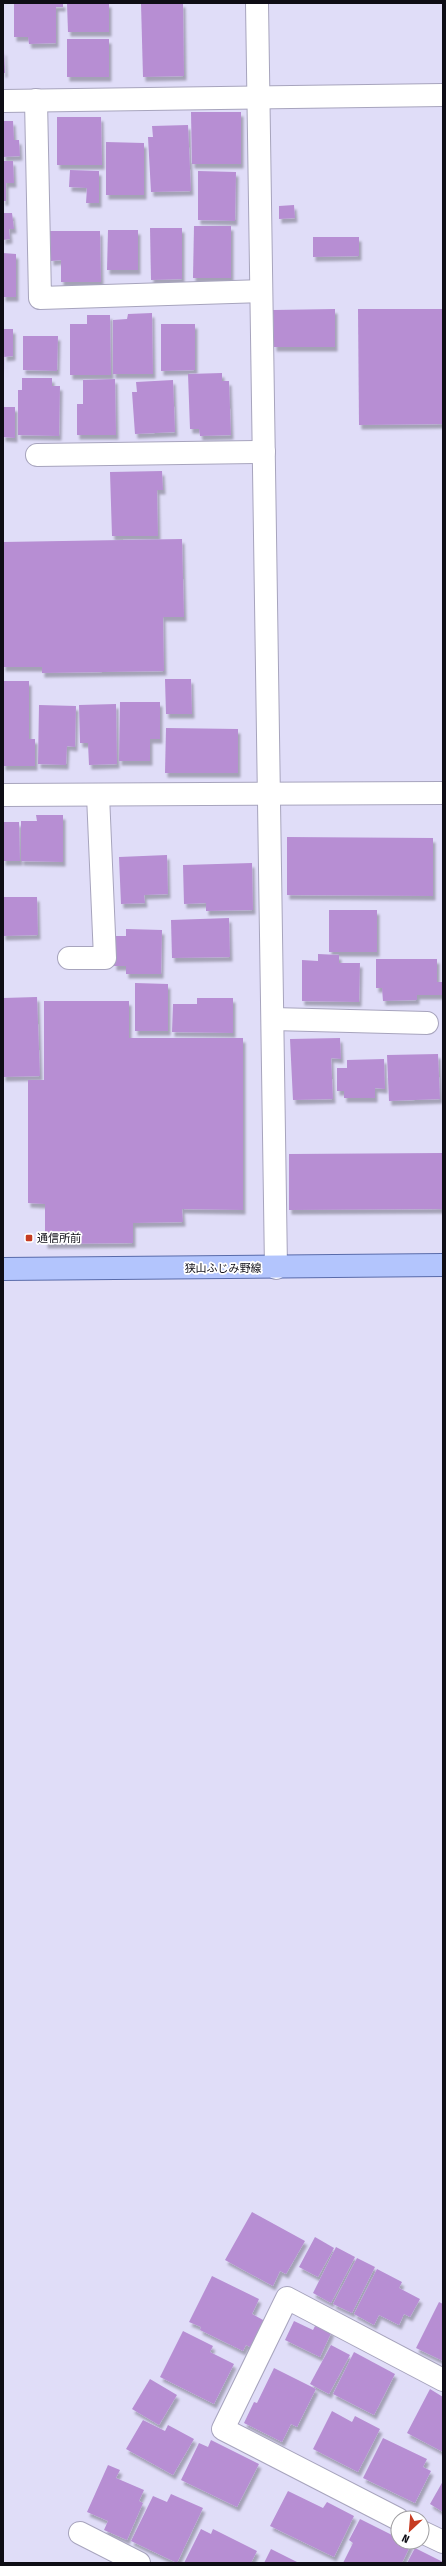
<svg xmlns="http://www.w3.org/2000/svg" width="446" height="2566" font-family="'Fira Sans Condensed','Noto Sans JP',sans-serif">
	<defs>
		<filter id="shadow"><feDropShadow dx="2.5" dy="4.5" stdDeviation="1" flood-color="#0004"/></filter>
	</defs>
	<rect width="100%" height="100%" fill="#e0ddf8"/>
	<g fill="#b78ed3" filter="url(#shadow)">
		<path d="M14,3H63V7H56V43L29,44L28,37H14Z"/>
		<path d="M67,3H109V32H68Z"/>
		<path d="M141,3H183L184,76L143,77Z"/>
		<rect x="67" y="39" width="42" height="38"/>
		<path d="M3,51H4L5,73H3Z"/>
		<path d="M191,112H241V164H192Z"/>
		<path d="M57,117H101L102,165H57Z"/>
		<path d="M3,121H13L14,140H19L20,156L3,157Z"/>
		<path d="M188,125L191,191L151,192L148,137H153L152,126Z"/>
		<path d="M106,142L144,143V195H106Z"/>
		<path d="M3,161H13L14,183H6V201H3Z"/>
		<path d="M70,170L99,171V203H86L87,188L69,187Z"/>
		<path d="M198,171L236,172L235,221L198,220Z"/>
		<path d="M294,205L295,218L279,219V206Z"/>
		<path d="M3,213H12L14,229H9L10,239L3,240Z"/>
		<path d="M194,226H231V278H193Z"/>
		<path d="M150,228H182V279L151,280Z"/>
		<path d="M108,230H138V270H107Z"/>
		<path d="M50,231H100L101,282H61V260L51,261Z"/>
		<path d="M313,237H359V256L313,257Z"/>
		<path d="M3,253L16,254V297H3Z"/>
		<path d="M335,309V347H274L273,310Z"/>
		<path d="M358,309H443V424L359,425Z"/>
		<path d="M152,313L153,374H113V320L127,319L128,314Z"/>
		<path d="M87,315H110L111,375H70V324H87Z"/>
		<path d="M161,324H195V370L161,371Z"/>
		<path d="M3,329H13V356L4,357L5,375Z"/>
		<path d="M23,336H58L57,371L23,370Z"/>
		<path d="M222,373V381H229L231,435L200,436L199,429H190L188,374Z"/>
		<path d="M22,378H52V386H60L59,436L18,435V390H22Z"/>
		<path d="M115,379L116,435H77V404H83V380Z"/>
		<path d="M173,380L175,432L135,434L132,392H137L136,382Z"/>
		<path d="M3,407H15V438L3,437Z"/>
		<path d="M162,471L163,490H157L158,536H112L110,472Z"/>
		<path d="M182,539L184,617H163L164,671L42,673V667H3V542Z"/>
		<path d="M165,679H191L192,714H166Z"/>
		<path d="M3,681H29V739H35V766H3Z"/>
		<path d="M120,702H160V739H150V761H119Z"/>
		<path d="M116,704L117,764L89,765L88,743H80L79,705Z"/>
		<path d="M39,705L76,706L75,747L67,746L66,765L38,764Z"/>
		<path d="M166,728L238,729V773H165Z"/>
		<path d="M36,815H63V862L21,861V821H37Z"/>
		<path d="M3,822H19L20,861H3Z"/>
		<path d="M287,837L433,838V896L287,895Z"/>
		<path d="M167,855L168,894L144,895L145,903L121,904L119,857Z"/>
		<path d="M252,863L253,910L206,911V903L184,904L183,865Z"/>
		<path d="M3,897H37L38,935L3,936Z"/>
		<rect x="329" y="910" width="48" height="42"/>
		<path d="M229,918L230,957L172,958L171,920Z"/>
		<path d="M126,929L162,930L161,974H126V966H114V936H126Z"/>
		<path d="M318,954L339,955V963H360L359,1002L302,1001V960L318,961Z"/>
		<path d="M376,959H437V982H443V995H417V1000L383,1001L382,988H376Z"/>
		<path d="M135,983L168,984V1031H135Z"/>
		<path d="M37,997L40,1076L3,1077V998Z"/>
		<path d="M197,998H233V1033L172,1032L173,1004H197Z"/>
		<path d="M44,1001H129V1038H243V1210L182,1209L183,1222L133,1223V1243L45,1244V1204L28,1203V1080H44Z"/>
		<path d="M340,1038L341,1059L331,1058L333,1099L293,1100L290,1039Z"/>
		<path d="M438,1054L440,1099L389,1101L387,1055Z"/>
		<path d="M384,1059L385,1089L375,1088V1098H344V1091H337V1068H347V1060Z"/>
		<path d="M442,1153L443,1209L289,1210V1154Z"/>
		<path d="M252,2212L305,2241L286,2274L280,2271L273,2286L225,2260Z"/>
		<path d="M315,2237L334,2248L318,2277L299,2267Z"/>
		<path d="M336,2247L355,2257L331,2303L313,2293Z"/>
		<path d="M357,2258L375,2267L352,2313L333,2304Z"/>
		<path d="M377,2269L402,2282L399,2288L420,2299L410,2317L404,2314L399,2325L379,2315L374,2325L354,2314Z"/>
		<path d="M212,2276L259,2299L252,2314L265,2321L252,2348L246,2345L243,2351L200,2330L201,2327L189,2322Z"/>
		<path d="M439,2302L443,2304V2361L416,2348Z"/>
		<path d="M294,2321L313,2330L316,2324L332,2331L320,2357L285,2340Z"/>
		<path d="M183,2331L213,2346L210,2352L234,2364L214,2404L160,2377Z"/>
		<path d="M331,2345L350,2355L329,2394L310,2384Z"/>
		<path d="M354,2352L395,2374L374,2415L333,2394Z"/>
		<path d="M274,2368L316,2389L297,2427L291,2424L282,2442L244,2423L254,2402L257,2403Z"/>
		<path d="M150,2379L177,2395L159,2425L132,2409Z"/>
		<path d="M430,2389L443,2397V2452L407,2433Z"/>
		<path d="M332,2411L352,2422L355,2416L380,2429L358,2472L313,2449Z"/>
		<path d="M143,2420L165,2431L168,2425L194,2439L173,2475L126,2449Z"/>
		<path d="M383,2438L427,2459L423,2467L431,2471L415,2503L363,2478Z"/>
		<path d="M211,2440L259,2464L237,2507L181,2480L199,2443L208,2447Z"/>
		<path d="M108,2465L120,2470L116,2478L144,2490L139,2501L143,2503L127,2540L104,2530L108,2521L87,2512Z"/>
		<path d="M443,2481V2512L430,2504Z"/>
		<path d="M288,2491L323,2508L327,2502L354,2516L334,2557L270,2526Z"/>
		<path d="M171,2494L203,2508L177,2563L131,2541L153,2496L167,2502Z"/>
		<path d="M360,2519L398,2538V2542L411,2544L402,2563H343L353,2543L349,2540Z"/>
		<path d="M201,2529L211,2534L213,2529L257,2551L251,2563H184Z"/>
		<path d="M415,2548L443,2562V2563H407Z"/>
		<path d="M271,2549L299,2563H264Z"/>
	</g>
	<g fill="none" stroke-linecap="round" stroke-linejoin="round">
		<defs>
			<g id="minor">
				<path d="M257,3L276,1268"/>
				<path d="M36,100L40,298L261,291"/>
				<path d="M3,101L443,95"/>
				<path d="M37,455L264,452"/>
				<path d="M3,795L443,793"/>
				<path d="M69,958H105L98,795"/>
				<path d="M273,1019L427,1023"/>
				<path d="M398,2519L223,2429L287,2298L443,2380"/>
				<path d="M422,2532L443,2542"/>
				<path d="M80,2533L139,2563"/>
			</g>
			<path id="major" d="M3,1269L443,1265"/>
		</defs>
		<use href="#minor" stroke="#a7a4bd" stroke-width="24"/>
		<use href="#major" stroke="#596baa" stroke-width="24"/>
		<use href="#minor" stroke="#fff" stroke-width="22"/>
		<use href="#major" stroke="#b3c5fd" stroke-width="22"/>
	</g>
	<rect fill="#c63b21" stroke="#fff" stroke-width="1.5" x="25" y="1234" width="8" height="8" rx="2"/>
	<g text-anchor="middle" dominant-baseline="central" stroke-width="3.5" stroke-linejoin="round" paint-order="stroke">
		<g font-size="11" fill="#0e0d15" stroke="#fff" text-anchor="start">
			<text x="37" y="1238">通信所前</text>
		</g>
		<g font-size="11" fill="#0e0d15" stroke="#fff">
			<text x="223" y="1268">狭山ふじみ野線</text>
		</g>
	</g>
	<rect width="446" height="2566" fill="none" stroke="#0e0d15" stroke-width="8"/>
	<g transform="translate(410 2530) rotate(206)"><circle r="19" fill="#ffffff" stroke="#9f9ea1"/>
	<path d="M0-3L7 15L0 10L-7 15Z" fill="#c63b21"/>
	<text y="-6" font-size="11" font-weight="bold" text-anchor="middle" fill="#0e0d15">N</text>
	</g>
</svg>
